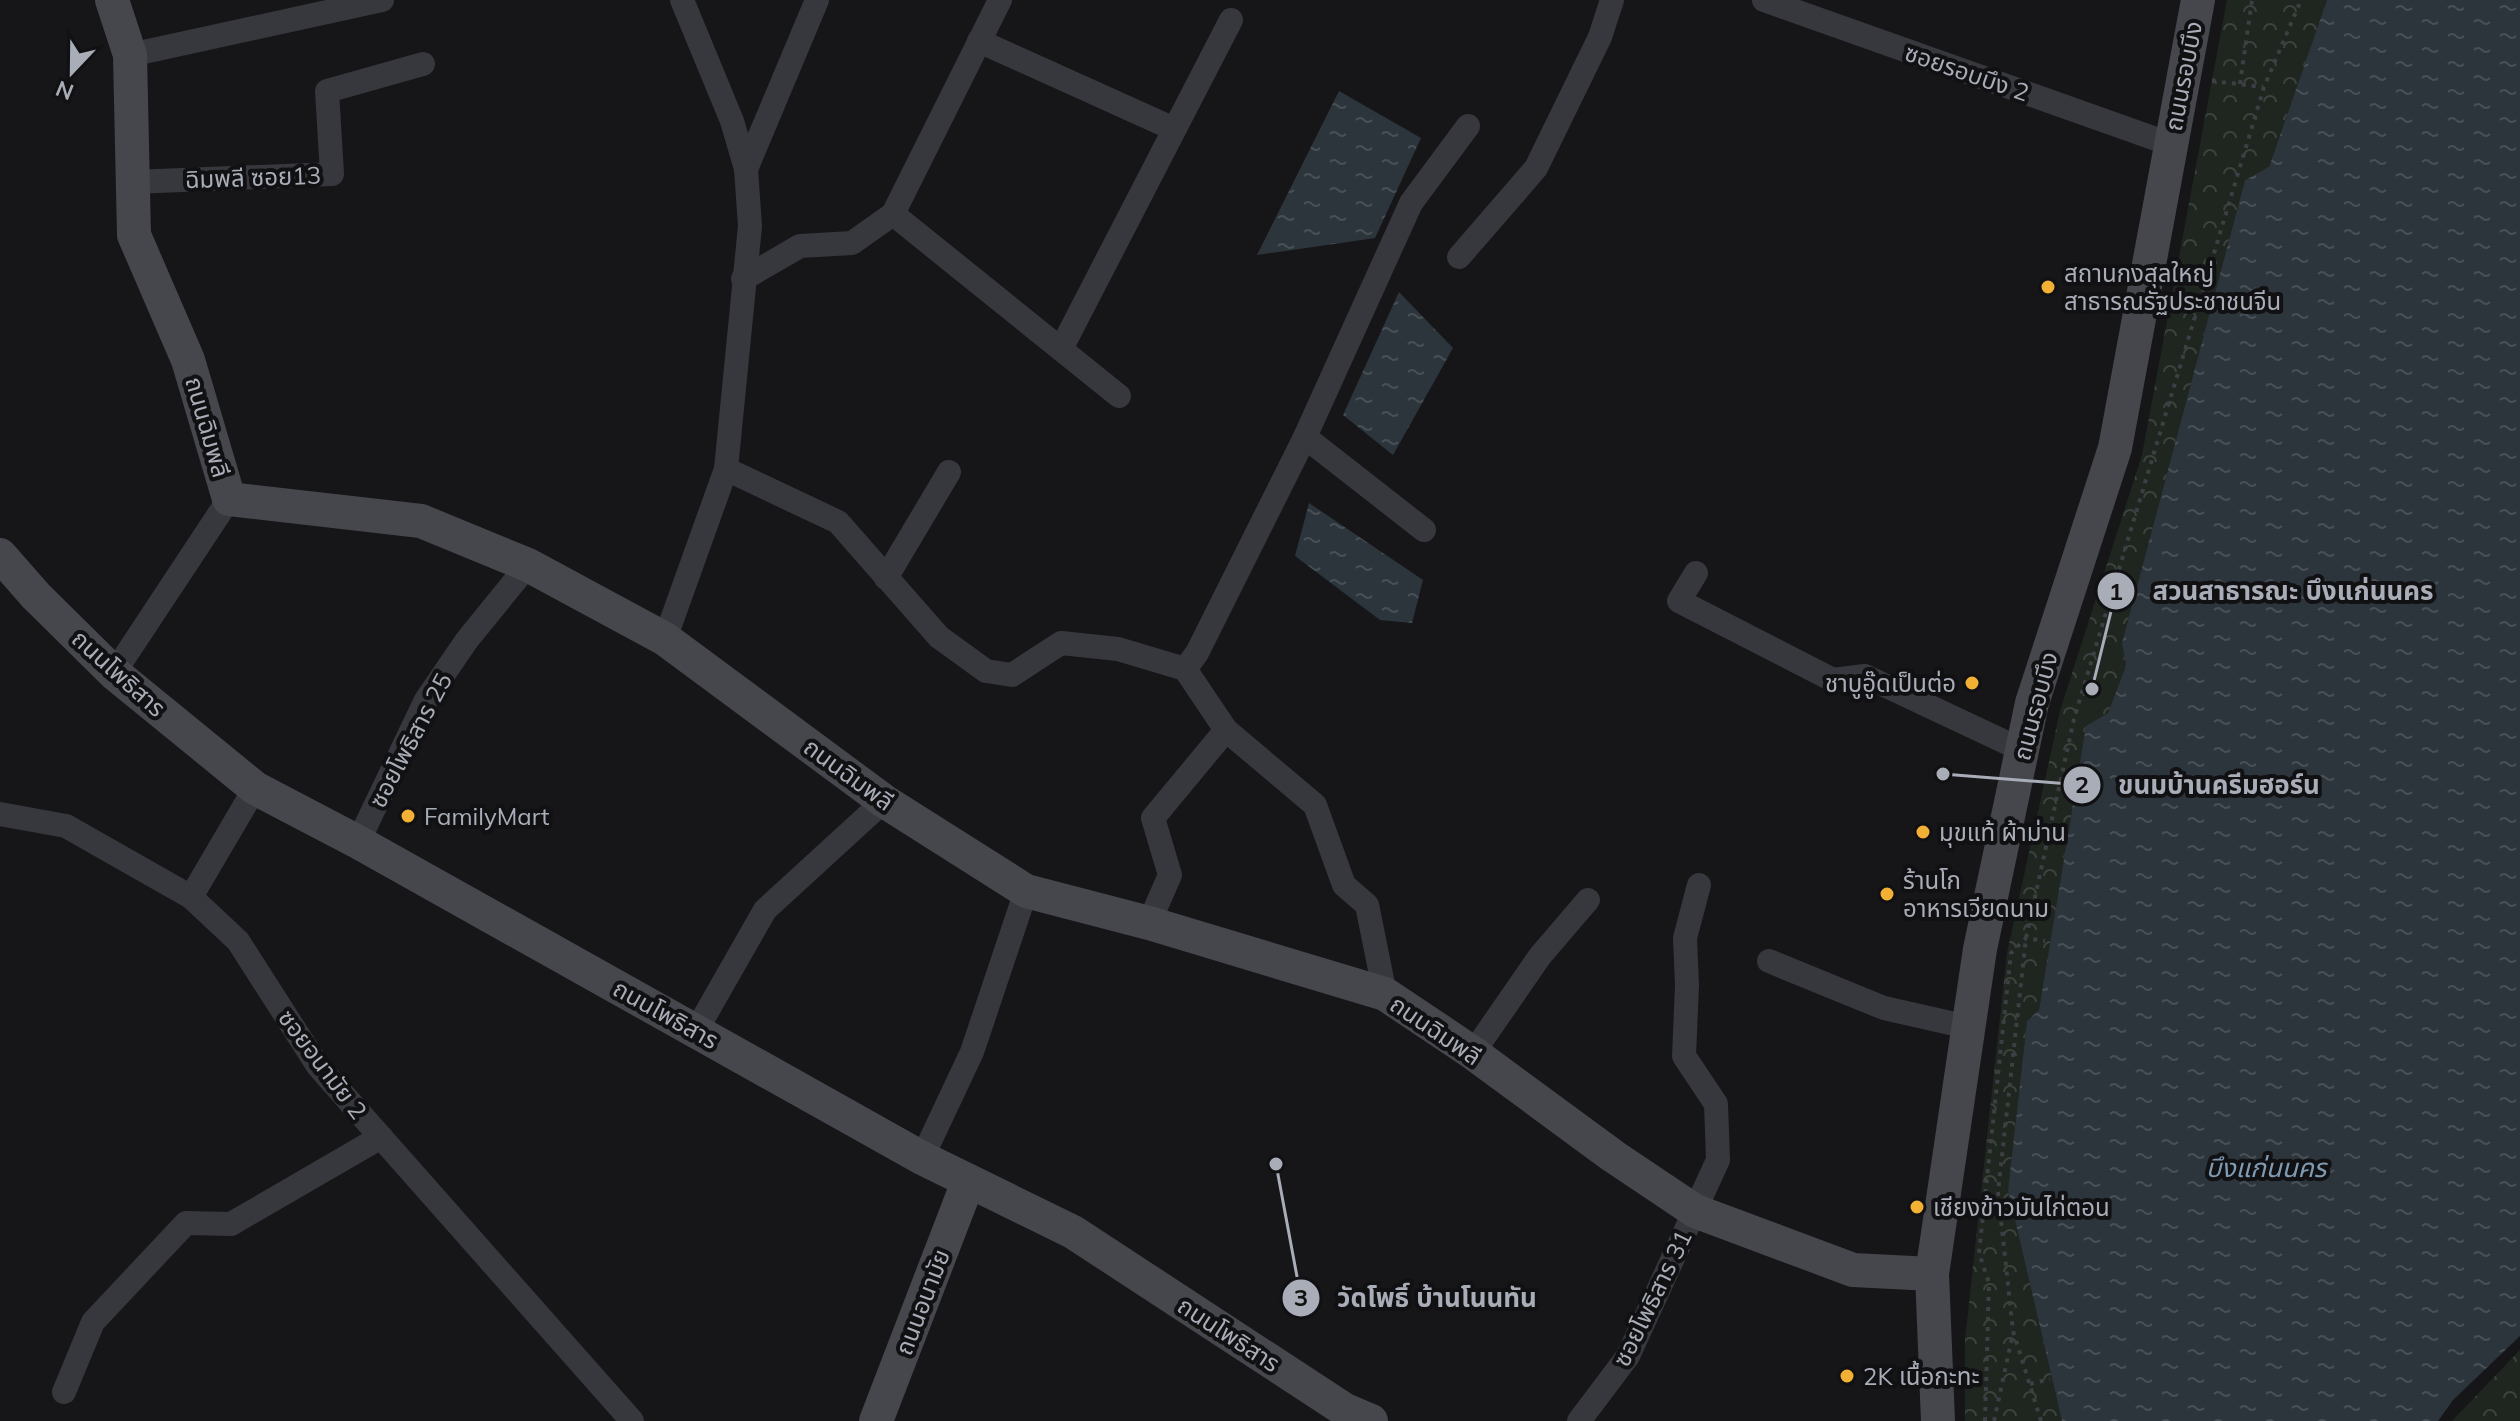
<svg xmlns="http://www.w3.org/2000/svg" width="2520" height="1421" font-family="Mulish,'Noto Sans Thai',sans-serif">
	<defs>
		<pattern id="forest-crowns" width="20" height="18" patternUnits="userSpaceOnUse" patternTransform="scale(2)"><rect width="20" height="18" fill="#1e261f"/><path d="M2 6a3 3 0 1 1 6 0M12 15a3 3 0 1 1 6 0" fill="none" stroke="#3c433d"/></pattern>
		<pattern id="water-ripples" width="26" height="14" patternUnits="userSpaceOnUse" patternTransform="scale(2)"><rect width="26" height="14" fill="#2c353c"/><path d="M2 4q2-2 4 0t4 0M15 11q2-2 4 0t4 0" fill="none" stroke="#485056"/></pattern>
	</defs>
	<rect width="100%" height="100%" fill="#161618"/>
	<g fill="url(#forest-crowns)">
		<path d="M2227,0H2327L2269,167L2245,180L2122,643L2126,666L2108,713L2086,727L2039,1010L2027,1021L2008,1190L2062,1421H1965V1340L2007,953L2060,711L2142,455Z"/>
		<path d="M2520,1350V1421H2452Z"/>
	</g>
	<g fill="url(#water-ripples)">
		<path d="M2327,0H2520V1336L2453,1400L2438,1421H2062L2008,1190L2027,1021L2039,1010L2086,726L2108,713L2126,666L2122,643L2245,180L2269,167Z"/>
		<path d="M1339,91L1421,138L1375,238L1257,255Z"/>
		<path d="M1399,292L1453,348L1393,455L1343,415Z"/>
		<path d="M1309,503L1423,580L1412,623L1380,620L1295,556Z"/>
	</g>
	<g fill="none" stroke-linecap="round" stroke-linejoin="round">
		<g stroke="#3d3f44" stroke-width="4" stroke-dasharray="4 6" stroke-linecap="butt">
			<path d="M2212,81L2263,87"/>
			<path d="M2240,84L2252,0"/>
			<path d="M2030,1384L2050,1379"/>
			<path d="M1985,1421L1989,1283L1979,1253L2011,953L2026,938L2045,941"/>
			<path d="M1994,1421L2013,1333"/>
			<path d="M2041,1421L2013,1331L1998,1192L2026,938L2074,719L2264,87L2301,0"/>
		</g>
		<g stroke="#37383d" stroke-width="24">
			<path d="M1764,0L2170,144"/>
			<path d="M979,41L1174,129"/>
			<path d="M130,55L382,0"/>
			<path d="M746,169L817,0"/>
			<path d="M133,182L332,174L327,91L423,64"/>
			<path d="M893,214L1119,396"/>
			<path d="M1459,257L1536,168L1600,37L1612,0"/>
			<path d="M743,279L800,246L852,243L893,214L1000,0"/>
			<path d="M1061,349L1231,20"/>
			<path d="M1305,437L1424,530"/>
			<path d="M726,469L838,522L939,637L986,671L1012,675L1061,643L1118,649L1185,669L1226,730L1315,805L1344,885L1367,905L1385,994"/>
			<path d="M1696,573L1679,601L1833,680L1865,676L2022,750"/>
			<path d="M886,578L949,472"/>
			<path d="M665,639L726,469L750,226L746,169L732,121L682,0"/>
			<path d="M1185,669L1197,653L1305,437L1411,203L1468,126"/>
			<path d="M114,673L229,499"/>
			<path d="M0,814L66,826L191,897L238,941L318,1066L632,1421"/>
			<path d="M358,842L426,700L467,640L528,565"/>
			<path d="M191,897L255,788"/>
			<path d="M1149,923L1170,875L1153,818L1226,730"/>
			<path d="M1769,961L1884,1008L1968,1027"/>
			<path d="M696,1031L765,910L884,801"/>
			<path d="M1473,1053L1540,956L1588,900"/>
			<path d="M922,1158L972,1052L1026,891"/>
			<path d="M64,1392L93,1322L186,1223L231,1224L381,1137"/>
			<path d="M1579,1421L1628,1356L1718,1160L1716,1104L1684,1056L1687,985L1685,938L1699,885"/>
		</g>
		<g stroke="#45474d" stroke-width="34">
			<path d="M112,0L130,55L134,235L188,360L229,499L421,521L528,565L665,639L884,801L1026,891L1149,923L1385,994L1473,1053L1613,1156L1695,1211L1853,1270L1932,1274"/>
			<path d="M0,555L36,596L114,673L255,788L358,842L922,1158L1073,1232L1345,1410L1371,1421"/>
			<path d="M876,1421L968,1182"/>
			<path d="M1938,1421L1932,1274L1980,949L2032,703L2115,448L2198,0"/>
		</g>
	</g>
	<g fill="#f2b134" stroke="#111113" stroke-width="3">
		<circle cx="2048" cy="287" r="8"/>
		<circle cx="1972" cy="683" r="8"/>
		<circle cx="408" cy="816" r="8"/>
		<circle cx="1923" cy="832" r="8"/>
		<circle cx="1887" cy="894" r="8"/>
		<circle cx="1917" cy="1207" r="8"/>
		<circle cx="1847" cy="1376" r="8"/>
	</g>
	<g text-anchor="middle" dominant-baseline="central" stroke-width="8" stroke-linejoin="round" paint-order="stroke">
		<g font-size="24" fill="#a8adb8" stroke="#111113">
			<text transform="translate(1967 72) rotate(19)">ซอยรอบบึง 2</text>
			<text transform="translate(2183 76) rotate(-79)">ถนนรอบบึง</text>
			<text transform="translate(253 177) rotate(-2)">ฉิมพลี ซอย13</text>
			<text transform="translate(208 427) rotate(74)">ถนนฉิมพลี</text>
			<text transform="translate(119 673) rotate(42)">ถนนโพธิสาร</text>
			<text transform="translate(2035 706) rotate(-75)">ถนนรอบบึง</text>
			<text transform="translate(410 740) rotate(-62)">ซอยโพธิสาร 25</text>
			<text transform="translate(849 774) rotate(36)">ถนนฉิมพลี</text>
			<text transform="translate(666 1014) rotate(29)">ถนนโพธิสาร</text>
			<text transform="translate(1436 1030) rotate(34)">ถนนฉิมพลี</text>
			<text transform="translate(323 1064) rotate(53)">ซอยอนามัย 2</text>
			<text transform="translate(1652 1298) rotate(-64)">ซอยโพธิสาร 31</text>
			<text transform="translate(922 1302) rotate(-69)">ถนนอนามัย</text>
			<text transform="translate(1229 1334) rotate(33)">ถนนโพธิสาร</text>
		</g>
		<g font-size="24" fill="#a8adb8" stroke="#111113" text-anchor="start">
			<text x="2064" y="273">สถานกงสุลใหญ่<tspan x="2064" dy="28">สาธารณรัฐประชาชนจีน</tspan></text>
			<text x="1956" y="683" text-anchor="end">ชาบูอู๊ดเป็นต่อ</text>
			<text x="424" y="816">FamilyMart</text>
			<text x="1939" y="832">มุขแท้ ผ้าม่าน</text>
			<text x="1903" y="880">ร้านโก<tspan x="1903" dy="28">อาหารเวียดนาม</tspan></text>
			<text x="1933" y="1207">เชียงข้าวมันไก่ตอน</text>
			<text x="1863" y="1376">2K เนื้อกะทะ</text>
		</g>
		<g font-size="26" font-style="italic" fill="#7f9bb3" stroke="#111113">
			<text x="2266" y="1167">บึงแก่นนคร</text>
		</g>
	</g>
	<path fill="none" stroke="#a8adb8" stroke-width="3" d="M2092 689L2116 591M1943 774L2082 785M1276 1164L1301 1298"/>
	<g fill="#a8adb8" stroke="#111113" stroke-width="3">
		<circle cx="2092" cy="689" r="8"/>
		<circle cx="1943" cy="774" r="8"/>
		<circle cx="1276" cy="1164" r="8"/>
		<circle cx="2116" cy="591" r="20"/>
		<circle cx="2082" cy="785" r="20"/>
		<circle cx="1301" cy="1298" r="20"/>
	</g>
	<g font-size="24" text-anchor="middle" font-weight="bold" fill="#111">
		<text x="2116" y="600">1</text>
		<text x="2082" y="793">2</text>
		<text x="1301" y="1306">3</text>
	</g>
	<g font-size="26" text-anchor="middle" font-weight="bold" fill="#a8adb8" stroke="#111113" stroke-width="8" stroke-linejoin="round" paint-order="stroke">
		<text x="2293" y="600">สวนสาธารณะ บึงแก่นนคร</text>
		<text x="2219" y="794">ขนมบ้านครีมฮอร์น</text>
		<text x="1437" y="1307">วัดโพธิ์ บ้านโนนทัน</text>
	</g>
	<g transform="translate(72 72) rotate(202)" stroke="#111113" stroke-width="6" paint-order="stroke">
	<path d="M0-6L14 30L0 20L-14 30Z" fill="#a8adb8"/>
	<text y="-12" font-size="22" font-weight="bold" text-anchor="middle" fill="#a8adb8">N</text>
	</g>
</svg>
